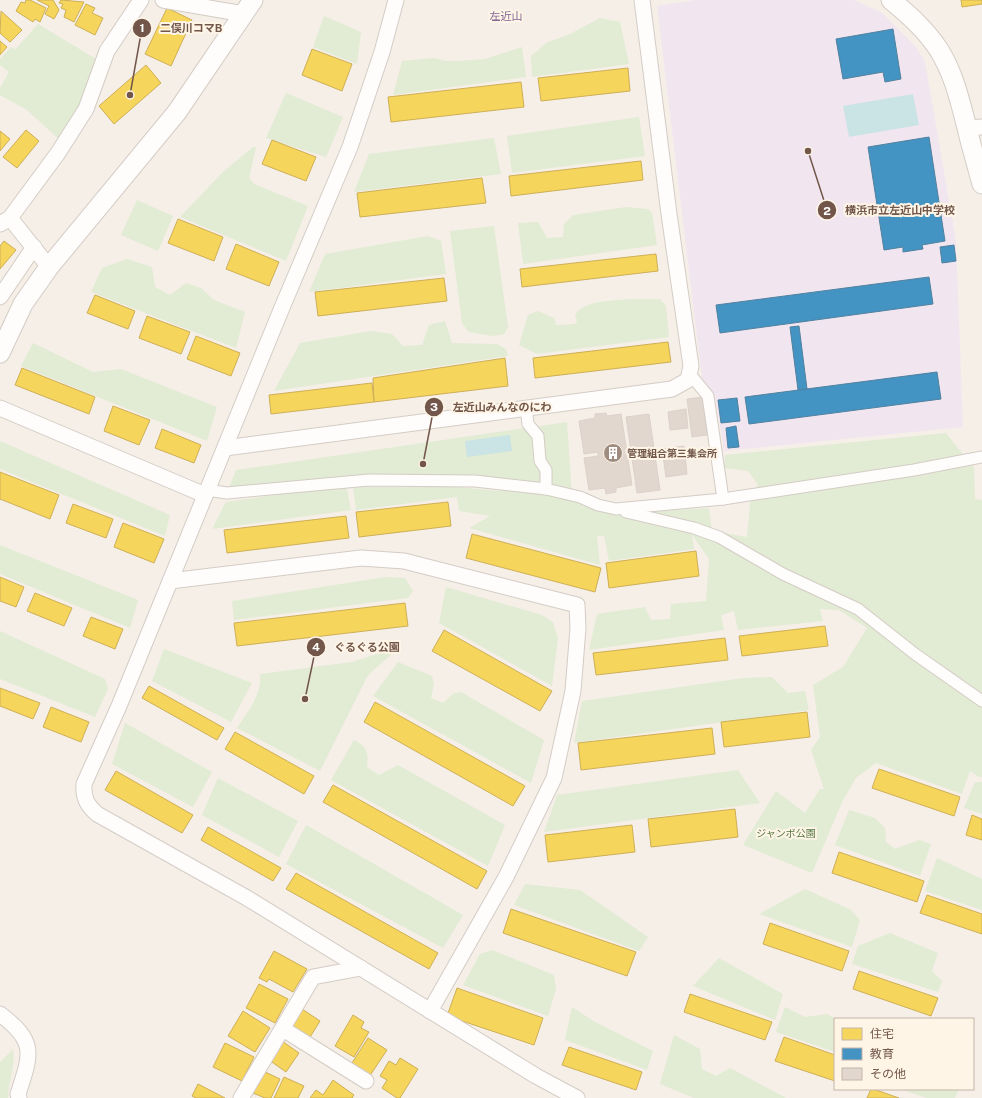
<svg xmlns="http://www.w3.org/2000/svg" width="982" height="1098" font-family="'Public Sans','Noto Sans JP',sans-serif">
	<rect width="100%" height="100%" fill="#f5efe8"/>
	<path fill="#f1e6f0" d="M695,0H854L881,12L916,47L925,62L956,241L963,427L724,451L715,396L702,378L657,6Z"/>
	<g fill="#e2ebd3">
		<path d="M324,16L361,32L357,64L313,47Z"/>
		<path d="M600,18L620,22L629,64L532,77L531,56L548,42L568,35Z"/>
		<path d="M38,24L96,59L81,109L61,141L27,110L0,95V88L9,72L0,65V59L11,47L15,50Z"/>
		<path d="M522,47L526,77L393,95L402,61L434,58L446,61H459L485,59Z"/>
		<path d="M286,93L343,117L326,157L266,138Z"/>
		<path d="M639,117L645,156L512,173L507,136Z"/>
		<path d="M494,138L501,174L354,192L369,154Z"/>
		<path d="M253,147H256L249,178L254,184L308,206L286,261L180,217L224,171Z"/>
		<path d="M137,200L173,216L158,251L121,235Z"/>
		<path d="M626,207L648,209L652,213L657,245L523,264L518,223L538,222L547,238L563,237L564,224L573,215Z"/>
		<path d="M494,226L508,327L504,334L493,336L469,332L462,323L450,231Z"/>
		<path d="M428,236L441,241L446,274L309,292L325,254Z"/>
		<path d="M127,259L152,267L155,287L170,295L186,283L201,288L214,300L245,312L236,348L91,292L102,268Z"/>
		<path d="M633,299H660L666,306L669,337L537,354L519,345L528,315L538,311L554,318L556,325L575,324L577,321L575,315C585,299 616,301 633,299Z"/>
		<path d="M445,321L452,343L497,344L506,349L508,356L274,391L300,343L371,331L392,334L403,346L422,345L429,325Z"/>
		<path d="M33,343L93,372L121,369L217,407L207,441L21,366Z"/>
		<path d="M567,422L572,495L609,511H661L709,508L712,531L747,537L750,504L758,485L748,471L724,468L725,455L946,433L974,468L975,499L982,500V777H979L970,771L962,794L876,763L856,778L842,802L812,873L743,845L776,791L805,813L820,789H824L811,750L820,737L813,685L843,667L867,628L839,610L820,609L823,621L738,630L734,611L721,615L724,630L589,650L597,614L645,607L651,620L670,619L671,604L706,601L709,559L692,535L694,549L609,561L604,536H597L600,565L469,528L490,516L459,511L457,497L356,510L353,487H457L499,491L500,484L369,480L227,493L236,470Z"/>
		<path d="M0,441L170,515L165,536L0,469Z"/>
		<path d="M346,485L351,510L212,529L226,502Z"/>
		<path d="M0,545L138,600L130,628L0,574Z"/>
		<path d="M386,577L405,578L413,591L408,598L234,620L232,601Z"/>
		<path d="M446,587L542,615L553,622L558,638L552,686L439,623Z"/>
		<path d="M0,631L105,679L108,689L95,717L0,679Z"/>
		<path d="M396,648C389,660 375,666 367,677L320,771L237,728C248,711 262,695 260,674L352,662Z"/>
		<path d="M164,649L252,683L231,722L152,681Z"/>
		<path d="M398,662L432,676L434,684L431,698L443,703L454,693L461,692L544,740L531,783L373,696Z"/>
		<path d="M772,677L788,693L805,691L809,710L574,743L582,701L743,678Z"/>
		<path d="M125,723L212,772L193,807L112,764Z"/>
		<path d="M354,740C367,747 369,752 367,767L379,775L398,765L505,825L488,866L331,780Z"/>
		<path d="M738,770L760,803L544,832L557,795Z"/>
		<path d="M218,778L298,821L279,857L202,815Z"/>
		<path d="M975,782H982V814L964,808Z"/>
		<path d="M849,810L875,818L885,828L886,842L895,849L919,840L931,844L920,876L835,845Z"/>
		<path d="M306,825L463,915L443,948L286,864Z"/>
		<path d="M937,858L982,879V910L925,891Z"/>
		<path d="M525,884L580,890L648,937L639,951L514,905Z"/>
		<path d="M805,889L851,910L860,920L852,947L759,914Z"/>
		<path d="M890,933L938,953L932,971L942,981L938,992L852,964L858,946Z"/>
		<path d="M492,950L554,975L556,989L548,1016L463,985L480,954Z"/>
		<path d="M719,958L783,994L775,1020L693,986Z"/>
		<path d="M572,1007L595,1022L653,1051L647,1070L565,1040Z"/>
		<path d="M785,1007L805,1017L827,1014L835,1019V1052L776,1032Z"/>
		<path d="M674,1035L700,1049L702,1069L716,1076L730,1068L786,1098H694L660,1084Z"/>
		<path d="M13,1049C16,1066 8,1081 8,1098H0V1062Z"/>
		<path d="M900,1089H959L955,1098H927Z"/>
	</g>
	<g fill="#cae3e4">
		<path d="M913,94L919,125L849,137L843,106Z"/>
		<path d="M510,435L512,451L467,457L465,441Z"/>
	</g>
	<g fill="#f6d55c" stroke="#ceaf56">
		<path d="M26,0H30L46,8L40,22L35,19L33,22L16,11L21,2L25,3Z"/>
		<path d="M37,0H53L59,10L54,19L45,14L49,6Z"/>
		<path d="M61,0L84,2L74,22L64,17L66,10L61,8L63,4L59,3Z"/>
		<path d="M961,0H982V4L962,7Z"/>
		<path d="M86,4L95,8L92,13L103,18L95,35L75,25Z"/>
		<path d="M167,8L192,20L171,66L145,54Z"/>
		<path d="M1,11L22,30L10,42L0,33Z"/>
		<path d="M0,41L7,47L0,55Z"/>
		<path d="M312,49L352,64L342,91L302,75Z"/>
		<path d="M146,65L161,83L114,124L99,106Z"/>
		<path d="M628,68L630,91L541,101L538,78Z"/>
		<path d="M521,82L524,107L391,122L388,97Z"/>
		<path d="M26,130L39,141L17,168L3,157Z"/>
		<path d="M0,131L10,139L0,151Z"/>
		<path d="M272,140L316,157L306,181L262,164Z"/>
		<path d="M641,161L643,180L511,196L509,176Z"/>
		<path d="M482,178L486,203L360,217L357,193Z"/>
		<path d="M178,219L223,237L214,261L168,243Z"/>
		<path d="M4,241L16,250L0,269V246Z"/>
		<path d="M236,244L279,262L269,286L226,269Z"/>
		<path d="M656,254L658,271L522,287L520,269Z"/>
		<path d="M444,278L447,301L318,316L315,292Z"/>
		<path d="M95,295L135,311L128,329L87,313Z"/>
		<path d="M147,316L190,332L181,354L139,338Z"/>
		<path d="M196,336L240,353L231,376L187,359Z"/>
		<path d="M668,342L671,362L535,378L533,358Z"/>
		<path d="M505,358L508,386L374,402L373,378Z"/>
		<path d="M22,368L95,397L89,414L15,385Z"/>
		<path d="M372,383L374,402L271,414L269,395Z"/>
		<path d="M113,406L150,420L139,445L104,431Z"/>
		<path d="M162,429L201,445L194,463L155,448Z"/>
		<path d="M0,472L59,495L50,519L0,499Z"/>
		<path d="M448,502L451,526L359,537L356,512Z"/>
		<path d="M73,504L113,519L106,538L66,523Z"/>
		<path d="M346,516L349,538L227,553L224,530Z"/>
		<path d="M123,523L164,539L154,563L114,547Z"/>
		<path d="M472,534L601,568L595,592L466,558Z"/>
		<path d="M696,551L699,576L609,588L606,563Z"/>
		<path d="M0,577L24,587L16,607L0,601Z"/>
		<path d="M35,593L72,608L64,626L27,611Z"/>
		<path d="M405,603L408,626L237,646L234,623Z"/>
		<path d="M91,617L123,629L115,649L83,636Z"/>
		<path d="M825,626L828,646L742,656L739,636Z"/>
		<path d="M444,630L552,691L540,711L432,651Z"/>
		<path d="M725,638L728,660L596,675L593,653Z"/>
		<path d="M149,686L224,728L217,740L142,698Z"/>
		<path d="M0,688L40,703L33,719L0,706Z"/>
		<path d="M375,702L525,786L513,806L364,722Z"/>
		<path d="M51,707L89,722L81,742L43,727Z"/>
		<path d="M807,712L810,737L724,747L721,722Z"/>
		<path d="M712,728L715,754L581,770L578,743Z"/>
		<path d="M235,732L314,776L304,794L225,749Z"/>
		<path d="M879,769L960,797L954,816L872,788Z"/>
		<path d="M116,771L193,815L182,833L105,790Z"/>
		<path d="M333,785L487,871L477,889L323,802Z"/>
		<path d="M735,809L738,837L651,847L648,819Z"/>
		<path d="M972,815L982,819V840L966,835Z"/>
		<path d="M632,825L635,852L548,862L545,835Z"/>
		<path d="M208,827L281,868L273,881L201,840Z"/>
		<path d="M839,852L924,881L917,902L832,873Z"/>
		<path d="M296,873L438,953L429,969L286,889Z"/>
		<path d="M927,895L982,914V934L920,913Z"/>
		<path d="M511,909L636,952L627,976L503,933Z"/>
		<path d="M770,923L849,951L842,971L763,944Z"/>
		<path d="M274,951L307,969L293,992L269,979L267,982L259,978Z"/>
		<path d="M859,971L938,998L931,1016L853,989Z"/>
		<path d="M259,984L288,999L275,1023L246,1008Z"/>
		<path d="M457,988L543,1018L534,1045L447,1016Z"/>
		<path d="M690,994L772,1022L765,1040L684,1012Z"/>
		<path d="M302,1009L320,1021L307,1042L289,1030Z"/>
		<path d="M243,1011L270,1028L255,1052L228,1036Z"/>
		<path d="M353,1015L364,1022L361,1028L369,1032L354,1057L335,1046Z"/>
		<path d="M784,1037L835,1055V1081L775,1061Z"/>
		<path d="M368,1038L387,1050L369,1077L350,1066Z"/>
		<path d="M282,1041L299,1053L286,1072L269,1060Z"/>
		<path d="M225,1043L254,1057L242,1081L213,1067Z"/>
		<path d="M569,1047L642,1072L636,1090L562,1065Z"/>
		<path d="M400,1058L418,1069L400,1098H397L382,1088L387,1080L380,1076L389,1061L396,1065Z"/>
		<path d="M263,1071L280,1079L271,1098H265L253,1093Z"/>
		<path d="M284,1077L304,1086L298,1098H274Z"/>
		<path d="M333,1080L354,1095L352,1098H310L316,1090L323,1095Z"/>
		<path d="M198,1084L225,1098H196L192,1096Z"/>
		<path d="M871,1089H873L899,1098H867Z"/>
	</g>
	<g fill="#4393c3" stroke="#51819e">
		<path d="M893,29L901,79L885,82L883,72L843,79L836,39Z"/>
		<path d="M929,137L945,241L922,245L923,249L903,252V247L884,250L868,147Z"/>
		<path d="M954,245L956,261L942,263L940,247Z"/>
		<path d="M929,277L933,304L720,333L716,305Z"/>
		<path d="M799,326L807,389L798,390L790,327Z"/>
		<path d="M937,372L941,399L749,424L745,397Z"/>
		<path d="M737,398L740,421L721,423L718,400Z"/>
		<path d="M736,426L739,447L728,448L726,428Z"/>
	</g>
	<g fill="#e1d7cf" stroke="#ddd2ca">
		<path d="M703,397L707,435L692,437L687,399Z"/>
		<path d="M686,409L688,428L670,430L668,412Z"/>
		<path d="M606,413L607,416L621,414L632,485L616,488V492L606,494L605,488L589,490L584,458L598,456V452L584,454L579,421L595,418V414Z"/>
		<path d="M649,414L660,490L637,493L626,417Z"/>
		<path d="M684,446L687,474L666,477L662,449Z"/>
	</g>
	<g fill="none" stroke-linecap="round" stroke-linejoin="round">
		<defs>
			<g id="pedestrian">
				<path d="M689,373L708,396L723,499"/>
				<path d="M526,407L528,424L538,436L540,461L546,470V489"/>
				<path d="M207,490L227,493L248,491L369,480L475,481L546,489L580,497L598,505L616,509L723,499L914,470L982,457"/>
				<path d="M626,512L694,528L719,537L783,574L858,609L915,654L982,701"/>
			</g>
			<g id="minor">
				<path d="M163,0L244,14"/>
				<path d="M396,0L382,52L350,147L281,310L119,706L84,784C83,798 87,805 97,814L247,898L536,1076L577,1098"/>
				<path d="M967,128L982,127"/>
				<path d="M10,218L49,267"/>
				<path d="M0,224L10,218L58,153L86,109L107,51L141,0"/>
				<path d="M0,297L34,247"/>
				<path d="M0,408L205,495"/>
				<path d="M225,448L672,389L688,380L691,366L669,214L642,0"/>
				<path d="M170,581L361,558L404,561L577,605L578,628L573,691L554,778L506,877L430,1011"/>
				<path d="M0,1014C37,1042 31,1054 18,1094L19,1098"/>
				<path d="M283,1029L366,1081"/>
				<path d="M241,1098L313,977L361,968"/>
			</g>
			<g id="tertiary">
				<path d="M891,0C909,15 926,30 939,50C954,74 960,101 967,128C971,146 977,165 982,184"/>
				<path d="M0,353L23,304L49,267L177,112L253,0"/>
			</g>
		</defs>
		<use href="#pedestrian" stroke="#d4ccc5" stroke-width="13"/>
		<use href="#minor" stroke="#d4ccc5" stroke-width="17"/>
		<use href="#tertiary" stroke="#d4ccc5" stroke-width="21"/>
		<use href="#pedestrian" stroke="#fefdfc" stroke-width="11"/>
		<use href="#minor" stroke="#fefdfc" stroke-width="15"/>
		<use href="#tertiary" stroke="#fefdfc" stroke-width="19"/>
	</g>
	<defs>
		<symbol id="building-disc" viewBox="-11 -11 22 22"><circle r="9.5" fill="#9f8c81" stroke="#fef5e7"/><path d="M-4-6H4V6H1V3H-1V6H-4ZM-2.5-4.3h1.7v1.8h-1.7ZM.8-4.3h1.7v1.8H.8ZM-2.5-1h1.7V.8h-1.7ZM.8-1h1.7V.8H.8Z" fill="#fff"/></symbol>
	</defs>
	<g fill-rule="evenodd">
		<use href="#building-disc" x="602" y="442" width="22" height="22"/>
	</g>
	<g text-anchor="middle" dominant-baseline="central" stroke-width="4" stroke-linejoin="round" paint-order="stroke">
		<g font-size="10" font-weight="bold" fill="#715649" stroke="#fef5e7" text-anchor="start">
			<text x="627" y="453">管理組合第三集会所</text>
		</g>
		<g font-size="10" fill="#547742" stroke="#fef5e7">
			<text x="786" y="833">ジャンボ公園</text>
		</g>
		<g font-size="11" fill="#836595" stroke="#fef5e7">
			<text x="506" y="16">左近山</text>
		</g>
	</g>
	<path fill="none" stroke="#715649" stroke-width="1.5" d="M130 95L142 28M808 151L827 210M423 464L434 407M305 699L316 647"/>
	<g fill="#715649" stroke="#fef5e7" stroke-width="1.5">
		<circle cx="130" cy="95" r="4"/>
		<circle cx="808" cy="151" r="4"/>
		<circle cx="423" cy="464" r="4"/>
		<circle cx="305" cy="699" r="4"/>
		<circle cx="142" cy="28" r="10"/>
		<circle cx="827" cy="210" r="10"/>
		<circle cx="434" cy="407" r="10"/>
		<circle cx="316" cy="647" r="10"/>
	</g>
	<g font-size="12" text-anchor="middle" font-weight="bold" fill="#fff">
		<text x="142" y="32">1</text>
		<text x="827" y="215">2</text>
		<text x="434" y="411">3</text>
		<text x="316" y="651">4</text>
	</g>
	<g font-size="11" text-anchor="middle" font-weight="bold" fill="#715649" stroke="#fef5e7" stroke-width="4" stroke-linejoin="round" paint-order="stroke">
		<text x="191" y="32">二俣川コマB</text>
		<text x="900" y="214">横浜市立左近山中学校</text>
		<text x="502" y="411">左近山みんなのにわ</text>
		<text x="367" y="651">ぐるぐる公園</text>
	</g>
	<rect x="834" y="1018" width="140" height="72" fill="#fef5e7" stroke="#c6b5a8"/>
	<rect x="842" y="1028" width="20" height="12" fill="#f6d55c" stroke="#c6b5a8"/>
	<text x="870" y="1038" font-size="12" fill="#715649">住宅</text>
	<rect x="842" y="1048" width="20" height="12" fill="#4393c3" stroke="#c6b5a8"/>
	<text x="870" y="1058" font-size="12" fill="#715649">教育</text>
	<rect x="842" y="1068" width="20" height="12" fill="#e1d7cf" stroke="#c6b5a8"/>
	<text x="870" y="1078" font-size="12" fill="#715649">その他</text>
</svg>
